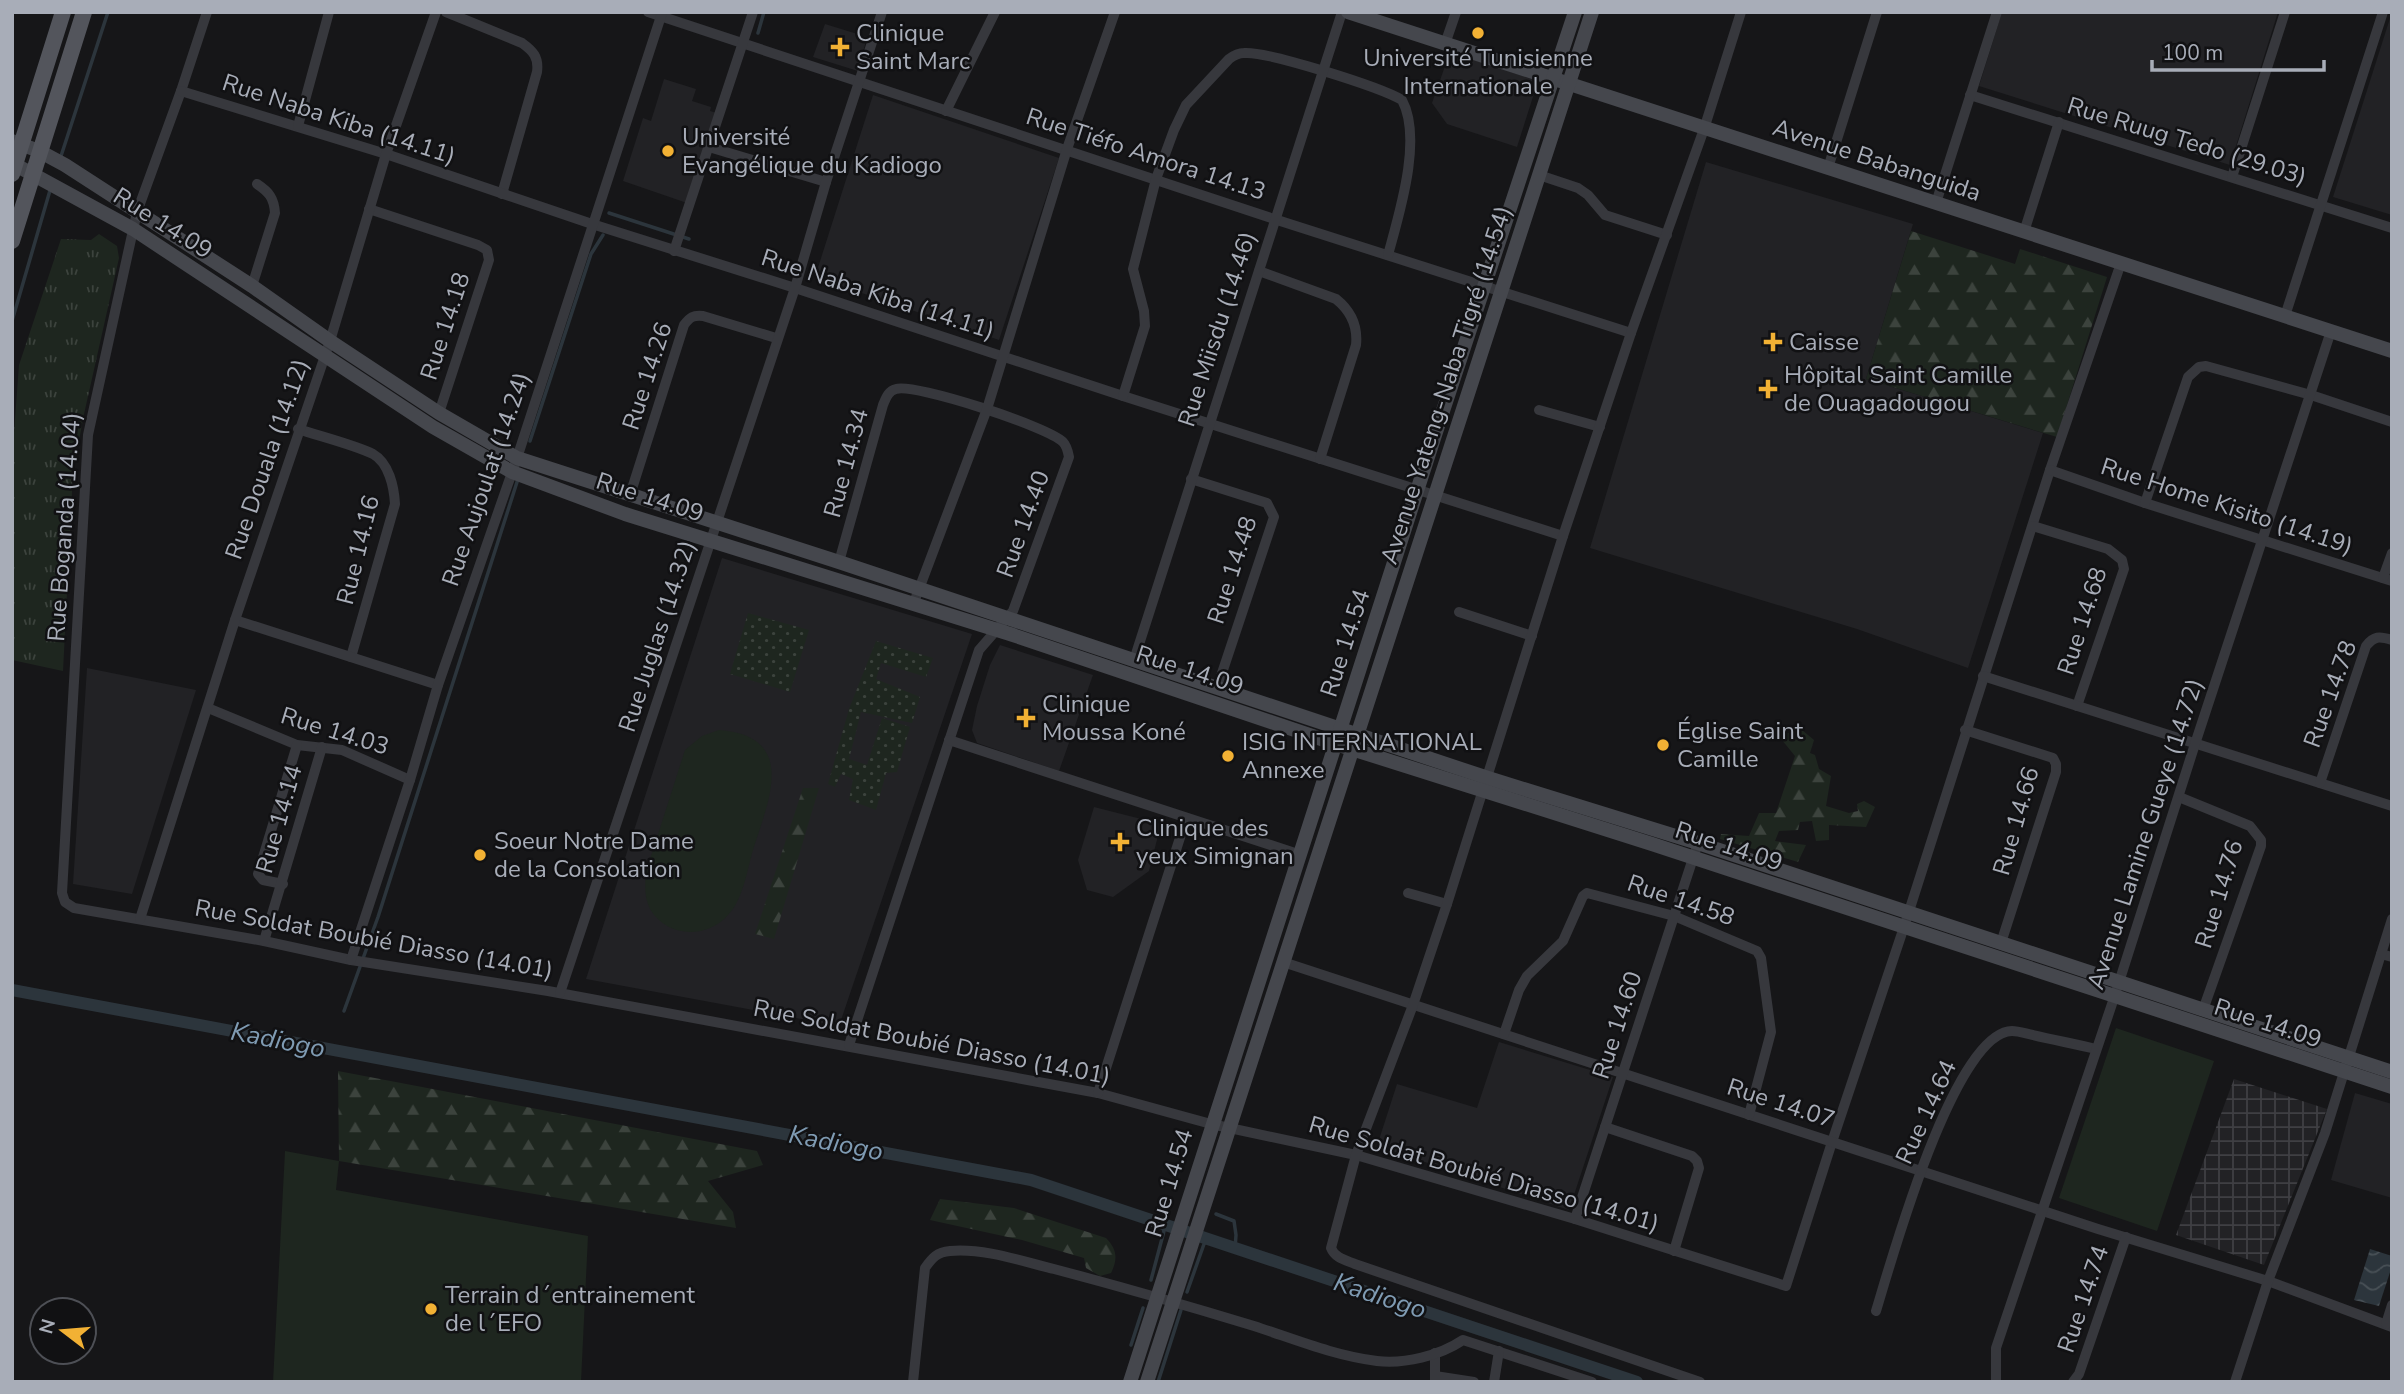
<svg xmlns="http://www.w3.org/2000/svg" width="2404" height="1394" font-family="'Nunito Sans',sans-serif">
	<defs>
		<pattern id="industrial-grid" width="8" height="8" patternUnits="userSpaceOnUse" patternTransform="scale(1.75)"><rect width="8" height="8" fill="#222225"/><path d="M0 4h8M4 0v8" fill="none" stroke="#3f3f43"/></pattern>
		<pattern id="grass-dots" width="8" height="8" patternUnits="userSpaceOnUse" patternTransform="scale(1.75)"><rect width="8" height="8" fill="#1e261f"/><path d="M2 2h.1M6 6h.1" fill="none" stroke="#3c433d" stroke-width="1.8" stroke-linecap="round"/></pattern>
		<pattern id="forest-firs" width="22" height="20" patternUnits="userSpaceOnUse" patternTransform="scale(1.75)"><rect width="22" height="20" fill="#1e261f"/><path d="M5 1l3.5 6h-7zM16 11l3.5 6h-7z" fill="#3c433d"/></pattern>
		<pattern id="park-tufts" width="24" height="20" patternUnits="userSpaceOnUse" patternTransform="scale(1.75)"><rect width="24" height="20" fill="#1e261f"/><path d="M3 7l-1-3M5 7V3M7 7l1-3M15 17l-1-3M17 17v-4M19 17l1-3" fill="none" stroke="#3c433d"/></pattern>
		<pattern id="water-waves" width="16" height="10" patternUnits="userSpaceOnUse" patternTransform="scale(1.75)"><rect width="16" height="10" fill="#2c353c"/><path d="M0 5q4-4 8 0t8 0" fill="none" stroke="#485056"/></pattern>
	</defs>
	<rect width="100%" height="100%" fill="#161618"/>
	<g fill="#222225">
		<path d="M2002,12H2278L2230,165L1979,86Z"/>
		<path d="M2392,12V215L2333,197Z"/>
		<path d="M825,24L867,37L858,71L813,57Z"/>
		<path d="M1450,52L1538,81L1517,147L1447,124L1432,103Z"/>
		<path d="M664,79L696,89L692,101L711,107L710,111L717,113L687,203L623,181L643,118L651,121Z"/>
		<path d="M873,95L1059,158L999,340L815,277Z"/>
		<path d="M1706,162L1913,224L1866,379L2043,433L1968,668L1857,629L1590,548Z"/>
		<path d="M722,558L972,634L839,1026L586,979Z"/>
		<path d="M1000,645L1093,675L1059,771L977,743L972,730L977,706L990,665Z"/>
		<path d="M87,668L196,690L132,894L73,884Z"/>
		<path d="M1094,807L1161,824L1149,871L1113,897L1087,890L1078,860Z"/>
		<path d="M1499,1042L1613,1077L1569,1210L1377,1146L1397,1084L1477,1108Z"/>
		<path d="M2355,1093L2392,1104V1198L2331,1180Z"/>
	</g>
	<path fill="url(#industrial-grid)" d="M2234,1079L2327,1109L2264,1265L2176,1235Z"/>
	<g fill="url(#grass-dots)">
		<path d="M748,613L809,630L790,692L730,674Z"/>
		<path d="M876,641L933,658L926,677L881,663L876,679L920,697L912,723L861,712L849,759L867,765L882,718L910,727L897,772L886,773L876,810L849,800L853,779L841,774L835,787L828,784L849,709Z"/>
	</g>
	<g fill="url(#forest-firs)">
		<path d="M1911,231L2015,264L2020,249L2107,277L2057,437L1866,379Z"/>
		<path d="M1802,730L1814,740L1810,753L1815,755L1819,769L1831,776L1826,806L1849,813L1858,811L1857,804L1864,801L1875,807L1866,827L1829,825V840L1816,841L1812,821L1800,822L1798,830L1779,831L1775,841L1806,845L1798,862L1720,839L1721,834L1749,836L1759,813H1776L1795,756L1782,740L1784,734Z"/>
		<path d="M803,788H819L774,939L755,934Z"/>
		<path d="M338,1071L757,1151L763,1165L708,1181L733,1212L736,1228L339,1161Z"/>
		<path d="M940,1199L1014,1208L1106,1238C1117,1249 1118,1259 1111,1273L1100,1276L1086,1268L1084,1258L1022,1240L930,1220Z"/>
	</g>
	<path fill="url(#park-tufts)" d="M99,234L117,246L119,258L84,414L73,472L63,671L12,660V460L19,365L61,239L91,240Z"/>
	<g fill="#1e261f">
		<path d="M719,730C799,736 768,802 753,850C747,870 743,900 728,915C707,939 667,938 650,909C644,897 645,885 646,872L685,750L702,736Z"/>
		<path d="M2116,1028L2214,1061L2157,1231L2059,1198Z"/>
		<path d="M285,1151L339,1161L336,1190L588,1236L581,1382H273Z"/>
	</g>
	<path fill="url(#water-waves)" d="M2370,1249L2392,1256V1266L2379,1306L2354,1300Z"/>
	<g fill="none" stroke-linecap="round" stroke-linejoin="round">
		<g stroke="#2c353c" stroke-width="3.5">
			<path d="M758,33L764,12"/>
			<path d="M61,156L108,12"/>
			<path d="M609,213L689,239"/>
			<path d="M12,321L51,187"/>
			<path d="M530,441L591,254L603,235"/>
			<path d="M344,1011L378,917L518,479"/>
			<path d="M1216,1214L1234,1221L1236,1235L1235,1249"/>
			<path d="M1151,1280L1164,1231L1161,1225"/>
			<path d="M1187,1292L1204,1244L1209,1240"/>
			<path d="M1131,1345L1143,1308"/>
			<path d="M1158,1382L1181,1310"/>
		</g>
		<path stroke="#2c353c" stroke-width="12" d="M12,990L1031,1180L1637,1382"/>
		<g stroke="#37383d" stroke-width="10">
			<path d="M207,12L181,91L137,212L88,435L62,893L65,902L74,908L264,941L351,960L548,991L1098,1093L1211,1124L1356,1155L1575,1219L1786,1286L1832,1142L1904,927L2050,470L2121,263"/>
			<path d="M446,12L522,43C533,51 539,57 537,72L502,194"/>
			<path d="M648,12L1274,219L1631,333"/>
			<path d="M1445,44L1456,12"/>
			<path d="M181,91L386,154L592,224L795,288L1123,396L1563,536"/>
			<path d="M1970,95L2392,228"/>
			<path d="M946,111L995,12"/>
			<path d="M298,126L329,12"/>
			<path d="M709,147L826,182"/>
			<path d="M1828,168L1877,12"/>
			<path d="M1539,175L1578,188L1588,195L1605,215L1667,235"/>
			<path d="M2232,177L2285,12"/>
			<path d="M1936,203L1997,12"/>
			<path d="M369,209L478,245L487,250L489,260L439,413"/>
			<path d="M2024,232L2059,122"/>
			<path d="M674,251L753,12"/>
			<path d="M1259,271L1336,299C1351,311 1358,326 1356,345L1320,459"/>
			<path d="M252,286L275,213C274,198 269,192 257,184"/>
			<path d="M2285,316L2383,12"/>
			<path d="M1123,396L1145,326L1144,311L1133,269L1156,179L1174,130L1186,105L1229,59C1233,56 1238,53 1244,53C1267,51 1380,87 1402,100C1423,139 1399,214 1388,255"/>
			<path d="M1539,410L1600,427"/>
			<path d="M298,429C319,436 355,445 373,454C389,463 394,487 395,504L351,657"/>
			<path d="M2050,470L2145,503L2392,581"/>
			<path d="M1191,479L1267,503L1274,517L1217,688"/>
			<path d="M630,495L684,325C690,317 693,315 703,316L776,338"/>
			<path d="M2145,503L2188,377L2199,367L2206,366L2311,395L2392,422"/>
			<path d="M2033,526L2108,549L2122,560L2124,569L2077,706"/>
			<path d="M839,562L883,405C886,398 888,391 896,389C915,383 1049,427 1063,442C1067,446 1068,452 1069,457L1013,611L979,650L849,1045"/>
			<path d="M2383,578L2392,553"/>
			<path d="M913,605L987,409L1067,149L1115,12"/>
			<path d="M1459,612L1532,636"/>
			<path d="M235,620L438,685"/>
			<path d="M1134,660L1342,12"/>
			<path d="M1983,676L2392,806"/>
			<path d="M208,708L297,745L342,750L410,780"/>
			<path d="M1965,730L2053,758L2056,764V772L2001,943"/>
			<path d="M949,740L1301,855"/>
			<path d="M2320,783L2366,646C2374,636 2379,636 2392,640"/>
			<path d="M2179,797L2250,826L2261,840V846L2203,1010"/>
			<path d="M283,884L263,880L258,874L297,745"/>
			<path d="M1408,893L1447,904"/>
			<path d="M140,919L235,620L330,341L386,154L436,12"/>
			<path d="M264,941L322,747"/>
			<path d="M2381,954L2392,957"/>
			<path d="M351,960L410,780L438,685L517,458L662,13"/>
			<path d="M1283,962L2098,1229L2268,1281L2392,1327"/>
			<path d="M560,993L795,288L826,182L882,12"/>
			<path d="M1504,1034L1519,990L1527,976L1563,941L1583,896L1587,893L1674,916L1757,951L1761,958L1771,1032L1749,1115"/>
			<path d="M1098,1093L1186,819"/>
			<path d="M1605,1127L1692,1156L1697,1161L1699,1168L1674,1251"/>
			<path d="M1575,1219L1698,843"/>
			<path d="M1876,1311C1891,1262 1954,1032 2012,1031C2019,1031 2027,1034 2033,1035C2054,1040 2075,1044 2096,1049"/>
			<path d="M2386,1324L2392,1305"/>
			<path d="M1435,1376L1474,1382"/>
			<path d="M1435,1381V1353"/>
			<path d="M913,1382L925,1268C932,1258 937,1252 950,1251C984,1248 1021,1261 1054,1269C1122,1287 1188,1306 1254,1326C1294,1339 1335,1356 1377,1361C1405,1364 1439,1356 1463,1340L1592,1382"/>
			<path d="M1494,1382L1499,1351"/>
			<path d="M1700,1382L1355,1264C1345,1260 1335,1258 1331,1248L1356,1155L1413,1005L1447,904L1563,536L1631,333L1704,129L1741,12"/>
			<path d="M1996,1382V1348L2114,998L2195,744L2331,331"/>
			<path d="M2073,1382L2079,1374L2126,1237"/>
			<path d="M2235,1382L2268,1281L2325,1133L2392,919"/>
		</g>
		<g stroke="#45474d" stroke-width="14">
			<path d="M1348,12L2392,351"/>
			<path d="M12,141L39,151L65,165L252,286L330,341L439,413L517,458L839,562L1488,778L1698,843L2392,1072"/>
			<path d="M12,163L133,229L433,427L512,472L625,514L1010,634L1336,744L1652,844L2392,1087"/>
			<path d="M1130,1382L1435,435L1575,12"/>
			<path d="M1147,1382L1592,12"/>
		</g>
		<g stroke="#53555c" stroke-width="16">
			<path d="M12,174L63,12"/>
			<path d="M12,241L84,12"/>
		</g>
	</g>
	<g fill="#f2b134" stroke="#111113" stroke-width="2.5">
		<circle cx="1478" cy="33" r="7"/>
		<path d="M836.5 36.5h7v7h7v7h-7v7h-7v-7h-7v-7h7z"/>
		<circle cx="668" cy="151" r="7"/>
		<path d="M1769.5 331.5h7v7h7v7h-7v7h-7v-7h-7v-7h7z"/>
		<path d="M1764.5 378.5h7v7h7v7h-7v7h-7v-7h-7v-7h7z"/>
		<path d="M1022.5 707.5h7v7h7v7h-7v7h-7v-7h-7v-7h7z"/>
		<circle cx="1663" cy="745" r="7"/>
		<circle cx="1228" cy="756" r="7"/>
		<path d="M1116.5 831.5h7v7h7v7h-7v7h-7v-7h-7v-7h7z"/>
		<circle cx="480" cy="855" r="7"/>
		<circle cx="431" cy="1309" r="7"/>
	</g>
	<g text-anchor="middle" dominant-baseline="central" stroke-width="5" stroke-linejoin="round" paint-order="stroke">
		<g font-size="24" fill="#a8adb8" stroke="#111113" text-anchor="start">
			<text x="856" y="33">Clinique<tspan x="856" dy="28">Saint Marc</tspan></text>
			<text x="1478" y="58" text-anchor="middle">Université Tunisienne<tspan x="1478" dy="28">Internationale</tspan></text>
			<text x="682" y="137">Université<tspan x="682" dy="28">Evangélique du Kadiogo</tspan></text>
			<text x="1789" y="342">Caisse</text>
			<text x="1784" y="375">Hôpital Saint Camille<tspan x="1784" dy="28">de Ouagadougou</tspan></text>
			<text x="1042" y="704">Clinique<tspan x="1042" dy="28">Moussa Koné</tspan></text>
			<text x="1677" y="731">Église Saint<tspan x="1677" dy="28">Camille</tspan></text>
			<text x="1242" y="742">ISIG INTERNATIONAL<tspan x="1242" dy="28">Annexe</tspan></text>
			<text x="1136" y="828">Clinique des<tspan x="1136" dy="28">yeux Simignan</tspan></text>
			<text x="494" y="841">Soeur Notre Dame<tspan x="494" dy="28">de la Consolation</tspan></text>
			<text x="445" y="1295">Terrain d´entrainement<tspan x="445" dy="28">de l´EFO</tspan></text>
		</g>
		<g font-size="24" fill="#a8adb8" stroke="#111113">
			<text transform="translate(339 119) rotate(18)">Rue Naba Kiba (14.11)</text>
			<text transform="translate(2187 141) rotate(17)">Rue Ruug Tedo (29.03)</text>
			<text transform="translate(1146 154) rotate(18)">Rue Tiéfo Amora 14.13</text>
			<text transform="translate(1877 160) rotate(18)">Avenue Babanguida</text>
			<text transform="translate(163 223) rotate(32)">Rue 14.09</text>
			<text transform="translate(878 294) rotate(18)">Rue Naba Kiba (14.11)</text>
			<text transform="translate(445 326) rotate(-72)">Rue 14.18</text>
			<text transform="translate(1217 329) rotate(-72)">Rue Miisdu (14.46)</text>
			<text transform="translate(647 376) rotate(-72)">Rue 14.26</text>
			<text transform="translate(1446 385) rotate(-72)">Avenue Yateng-Naba Tigré (14.54)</text>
			<text transform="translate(267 459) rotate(-71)">Rue Douala (14.12)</text>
			<text transform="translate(846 463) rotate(-75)">Rue 14.34</text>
			<text transform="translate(486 479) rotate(-71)">Rue Aujoulat (14.24)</text>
			<text transform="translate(650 497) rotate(18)">Rue 14.09</text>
			<text transform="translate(2227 506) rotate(18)">Rue Home Kisito (14.19)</text>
			<text transform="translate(1023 524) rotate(-70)">Rue 14.40</text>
			<text transform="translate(64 527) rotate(-86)">Rue Boganda (14.04)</text>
			<text transform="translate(358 550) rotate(-76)">Rue 14.16</text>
			<text transform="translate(1232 570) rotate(-72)">Rue 14.48</text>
			<text transform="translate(2082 621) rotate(-72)">Rue 14.68</text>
			<text transform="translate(657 636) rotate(-72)">Rue Juglas (14.32)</text>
			<text transform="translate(1345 643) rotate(-72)">Rue 14.54</text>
			<text transform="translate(1190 670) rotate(18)">Rue 14.09</text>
			<text transform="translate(2330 694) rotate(-70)">Rue 14.78</text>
			<text transform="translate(335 731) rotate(17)">Rue 14.03</text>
			<text transform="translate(279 819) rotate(-74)">Rue 14.14</text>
			<text transform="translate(2016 821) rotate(-74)">Rue 14.66</text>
			<text transform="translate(2145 834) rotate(-72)">Avenue Lamine Gueye (14.72)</text>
			<text transform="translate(1729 846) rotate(18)">Rue 14.09</text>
			<text transform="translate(2219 894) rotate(-73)">Rue 14.76</text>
			<text transform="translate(1681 900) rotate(19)">Rue 14.58</text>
			<text transform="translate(374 939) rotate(10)">Rue Soldat Boubié Diasso (14.01)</text>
			<text transform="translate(2268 1023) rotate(18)">Rue 14.09</text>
			<text transform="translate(1617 1025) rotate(-72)">Rue 14.60</text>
			<text transform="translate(932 1042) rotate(11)">Rue Soldat Boubié Diasso (14.01)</text>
			<text transform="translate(1781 1103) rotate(18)">Rue 14.07</text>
			<text transform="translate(1926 1112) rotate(-65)">Rue 14.64</text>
			<text transform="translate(1484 1174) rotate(16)">Rue Soldat Boubié Diasso (14.01)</text>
			<text transform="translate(1169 1183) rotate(-73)">Rue 14.54</text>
			<text transform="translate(2083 1299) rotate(-71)">Rue 14.74</text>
		</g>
		<g font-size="26" font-style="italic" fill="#7f9bb3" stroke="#111113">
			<text transform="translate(278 1040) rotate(11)">Kadiogo</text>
			<text transform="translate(836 1143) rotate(11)">Kadiogo</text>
			<text transform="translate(1380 1296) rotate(18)">Kadiogo</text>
		</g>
	</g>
	<rect width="2404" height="1394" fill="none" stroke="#a8adb8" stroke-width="28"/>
	<g transform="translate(63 1331) rotate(286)"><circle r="33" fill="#111113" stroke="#4d4f55" stroke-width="2"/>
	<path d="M0-5L12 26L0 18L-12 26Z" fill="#f2b134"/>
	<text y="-10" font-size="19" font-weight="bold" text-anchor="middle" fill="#a8adb8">N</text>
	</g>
	<path d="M2152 60v10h172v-10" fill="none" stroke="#a8adb8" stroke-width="3.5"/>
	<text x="2162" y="60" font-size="21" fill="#a8adb8" stroke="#111113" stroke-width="5" paint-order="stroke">100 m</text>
</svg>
